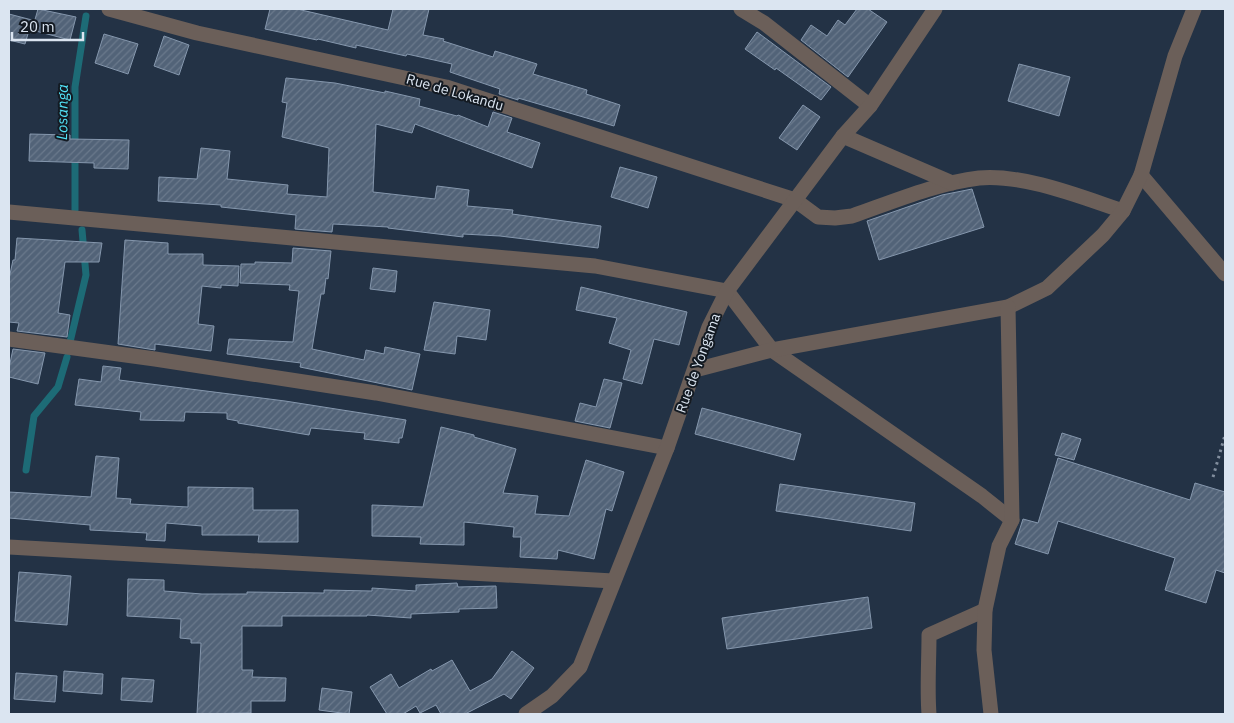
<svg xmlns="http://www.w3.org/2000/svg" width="1234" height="723" font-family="'IBM Plex Sans',sans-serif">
	<defs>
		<pattern id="building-hatch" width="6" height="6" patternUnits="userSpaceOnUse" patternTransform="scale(1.25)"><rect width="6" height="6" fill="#526378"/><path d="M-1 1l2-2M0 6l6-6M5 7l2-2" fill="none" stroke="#6a798c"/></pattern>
	</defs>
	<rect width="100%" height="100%" fill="#233245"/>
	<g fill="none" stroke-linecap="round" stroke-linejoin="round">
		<g stroke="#1d6b76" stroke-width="7">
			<path d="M75,210V87L86,16"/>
			<path d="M70,342L86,275L82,230"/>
			<path d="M26,470L34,416L58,387L67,357"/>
		</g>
	</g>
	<g fill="url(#building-hatch)" stroke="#8597ad">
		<path d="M38,9L76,17L70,40L32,30Z"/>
		<path d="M270,9H297L388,30L393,9H429L423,35L444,39L443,41L493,57L495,51L537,64L533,74L587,90L586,94L620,105L614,126L518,98V100L499,94L500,89L450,72L452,64L407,54L406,56L356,45V48L318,39L317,40L265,29Z"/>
		<path d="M857,9H868L887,22L848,77L801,40L811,25L827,36L838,20L845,25Z"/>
		<path d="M9,14L32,20L25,44L9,40Z"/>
		<path d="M757,32L831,87L821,100L776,68L775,70L745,49Z"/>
		<path d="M104,34L138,44L128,74L95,63Z"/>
		<path d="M164,36L189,45L179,75L154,66Z"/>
		<path d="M1019,64L1070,77L1059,116L1008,101Z"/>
		<path d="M286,78L335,83L385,93V91L420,99L419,106L457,116L458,115L488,127L493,112L512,118L507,132L540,143L532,168L415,124L412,133L376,124L373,192L435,199L437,186L469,190L467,206L513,210L512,214L601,226L598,248L500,236L463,234V237L388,228V227L333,224L332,232L295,229L296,215L221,207V205L158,201L159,177L197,179L201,148L230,151L227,179L288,185L287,194L327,197L329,148L282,137L287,103L282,102Z"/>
		<path d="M803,105L820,117L797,150L779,138Z"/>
		<path d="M30,134L70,135V139L129,140L128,169L94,168V163L29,161Z"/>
		<path d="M620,167L657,177L648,208L611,197Z"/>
		<path d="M972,189L984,227L879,260L867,221L942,195Z"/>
		<path d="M17,238L102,243L99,262H65L58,313L70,315L67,337L17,331L19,323L9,322V279L13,260H15Z"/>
		<path d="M125,240L168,243V254H203V265L239,266L238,286L221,285V288L202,286L198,324L214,326L211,351L155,344V350L118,344Z"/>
		<path d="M293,248L331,251L328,279L326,278L324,294H321L312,349L364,360L366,350L384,354L385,347L420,354L412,390L300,367L301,363L227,354L229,339L293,342L299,291L289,290L290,285L240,283L241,264H255V262L292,263Z"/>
		<path d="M373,268L397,271L395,292L370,289Z"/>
		<path d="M581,287L687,312L679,345L654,339L642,384L623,379L631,350L609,343L617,318L576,310Z"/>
		<path d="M434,302L490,310L486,340L457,336L455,354L424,350Z"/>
		<path d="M13,349L45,353L38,384L9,377V368Z"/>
		<path d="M103,366L121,368L119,380L285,401L406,420L402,438H399V443L364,439L365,433L311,428L309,435L238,423V421L227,419V413L185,412L184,421L140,420L141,412L75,405L79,379L101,382Z"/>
		<path d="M604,379L622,383L610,428L575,421L580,403L596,407Z"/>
		<path d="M702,408L801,434L794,460L695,434Z"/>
		<path d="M441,427L474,435V437L516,449L503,493L538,496L535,514L569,516L586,460L624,472L612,511L606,509L594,559L558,550L557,559L520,557L521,537H513L514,527L464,522V545L420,544L421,537L372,536V505L423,507Z"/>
		<path d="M1062,433L1081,439L1074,460L1055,455Z"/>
		<path d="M96,456L119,458L116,498L131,499L130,504L188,507V487L253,488V510H298V542H258L259,535H202V526L166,523L165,541L146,540L147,533L90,530V525L9,518V492L91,497Z"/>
		<path d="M1058,458L1190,500L1195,483L1225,492V573L1216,570L1206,603L1165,590L1175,558L1058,521L1048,554L1015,544L1023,519L1038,523Z"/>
		<path d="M780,484L915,503L911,531L776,511Z"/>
		<path d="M19,572L71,576L67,625L15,621Z"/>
		<path d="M128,579L164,580V591L202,594H247V592L324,593V590L372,591V588L416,591V585L457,583L458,587L496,586L497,608L459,609V612L411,614V618L367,615V616H282V626H242V670H253L252,677L286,678L285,701H251V713L197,714L201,643H191V639L180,638L181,619L127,616Z"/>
		<path d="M868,597L872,628L727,649L722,618Z"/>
		<path d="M512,651L534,668L511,699L504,694L465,714H441L436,705L420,713L416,706L403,714H387L370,687L391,674L399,688L431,669L432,671L452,660L470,691L492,679Z"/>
		<path d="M64,671L103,674L102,694L63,691Z"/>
		<path d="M16,673L57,676L55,702L14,699Z"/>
		<path d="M122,678L154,680L152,702L121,700Z"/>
		<path d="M322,688L352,692L349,714L319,710Z"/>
	</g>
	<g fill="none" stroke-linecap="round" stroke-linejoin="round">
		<path stroke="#828e9e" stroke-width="3" stroke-dasharray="2.5 4" stroke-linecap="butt" d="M1213,477L1225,435"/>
		<g stroke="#6b5f59" stroke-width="15">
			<path d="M109,9L197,33L446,87L795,200L818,217L835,218L852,216C892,202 937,183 979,178C1025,174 1081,197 1123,211"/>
			<path d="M741,9L764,23L870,106"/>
			<path d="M843,136L952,183"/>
			<path d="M1141,175L1225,274"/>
			<path d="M9,212L595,266L727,291L772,350L982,496L1012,520"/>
			<path d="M9,339L155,359L376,393L667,448"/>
			<path d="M695,370L772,350L1008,307L1047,288L1103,235L1123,211L1141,175L1175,56L1194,9"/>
			<path d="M9,547L613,581"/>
			<path d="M526,714L552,696L580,667L667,448L709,327L727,291L843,136L870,106L935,9"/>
			<path d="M929,714C927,688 929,662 929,635L985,610"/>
			<path d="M991,714L984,650L985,610L999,546L1012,520L1008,307"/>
		</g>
	</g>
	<g text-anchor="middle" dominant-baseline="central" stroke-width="4" stroke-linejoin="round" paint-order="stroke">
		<g font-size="14" fill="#dbe5f1" stroke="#131a22">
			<text transform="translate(455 92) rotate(16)">Rue de Lokandu</text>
			<text transform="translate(698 363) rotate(-70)">Rue de Yongama</text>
		</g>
		<g font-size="15" font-style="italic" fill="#52e1f6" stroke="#131a22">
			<text transform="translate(62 112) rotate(-89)">Losanga</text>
		</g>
	</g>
	<rect width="1234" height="723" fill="none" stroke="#dbe5f1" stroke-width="20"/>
	<path d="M12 32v8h71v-8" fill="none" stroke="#dbe5f1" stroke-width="2.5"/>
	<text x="20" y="32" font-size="15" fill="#dbe5f1" stroke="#131a22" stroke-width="4" paint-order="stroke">20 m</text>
</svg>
